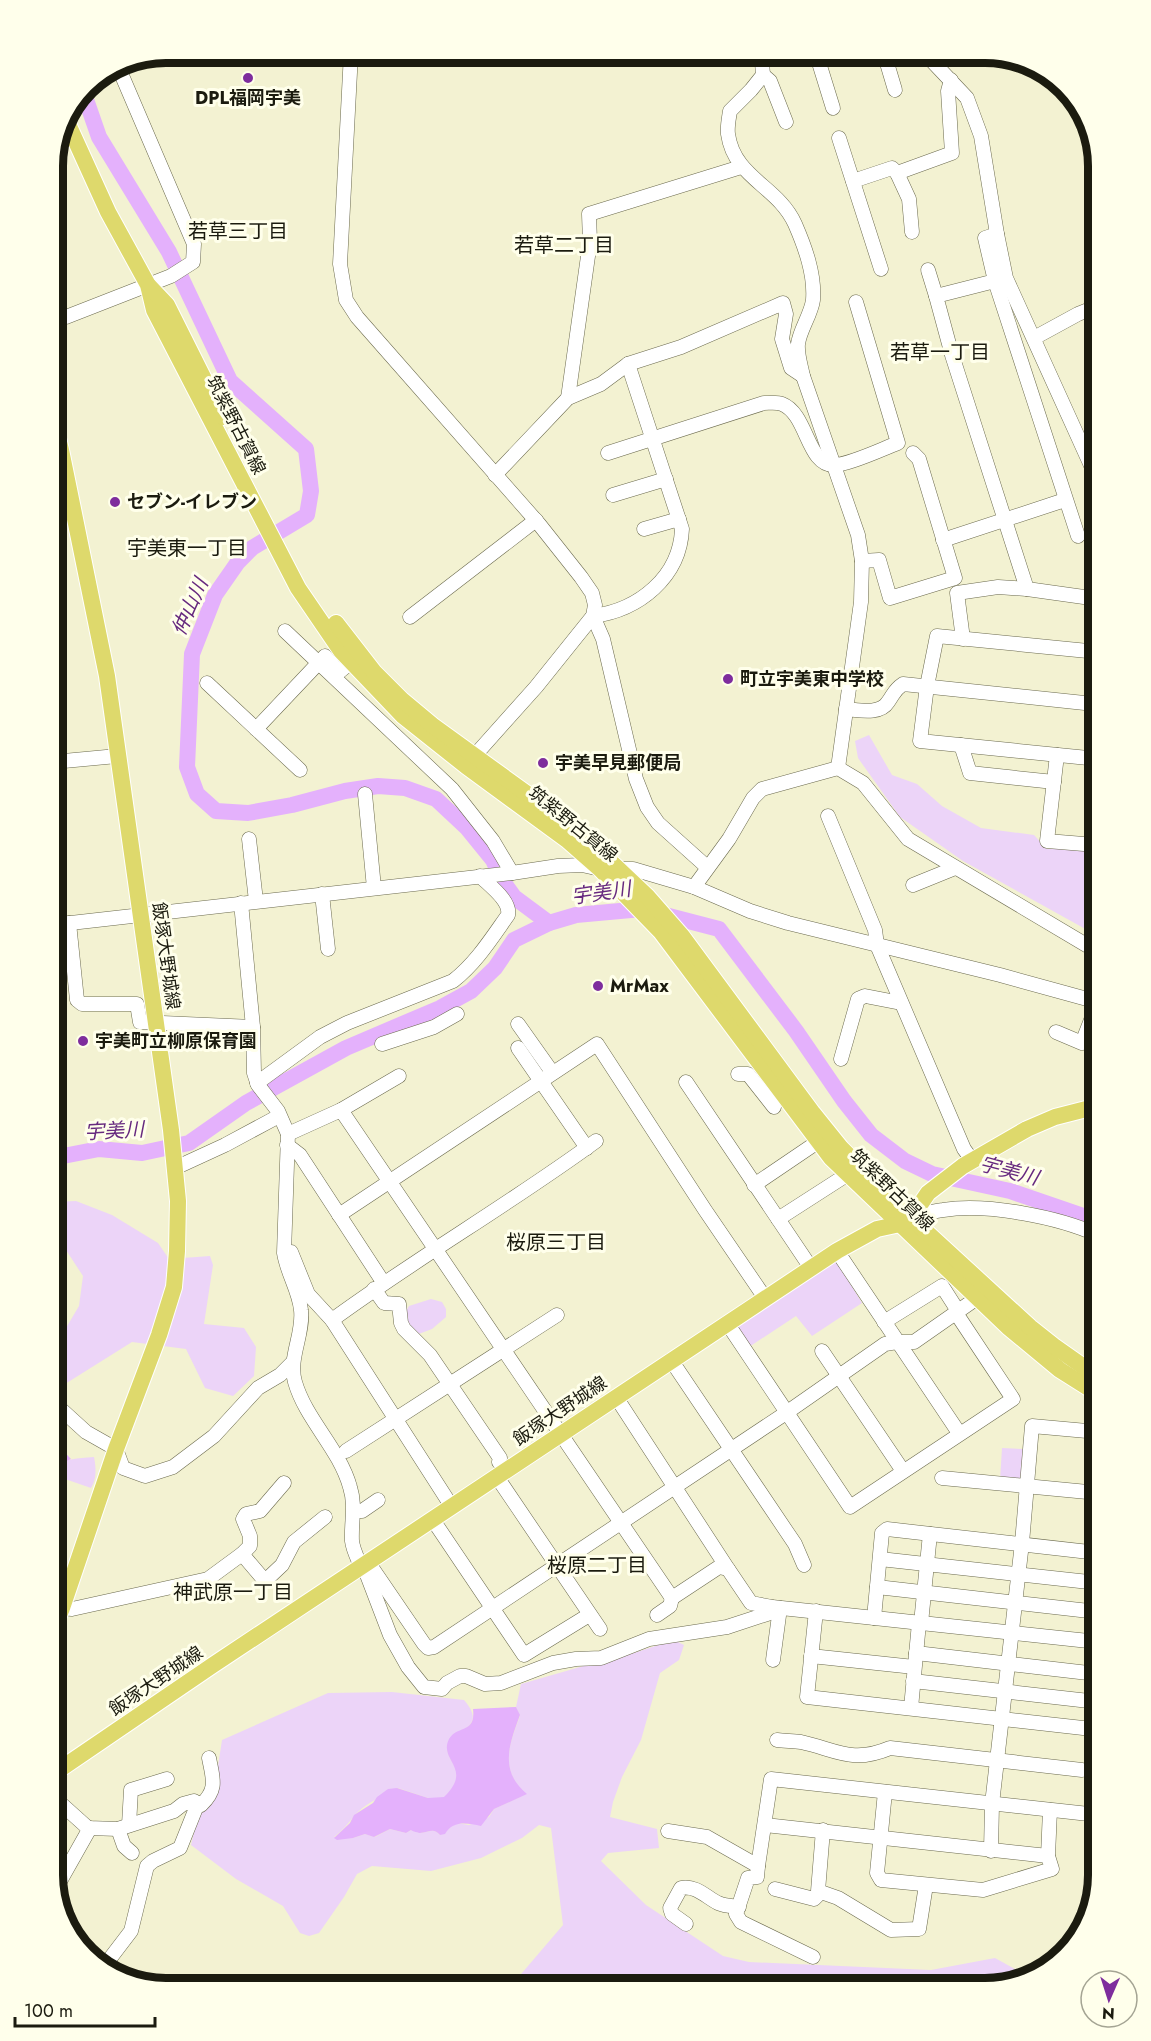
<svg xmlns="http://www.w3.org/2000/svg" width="1151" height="2041" font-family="Jost,'Noto Sans JP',sans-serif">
	<rect width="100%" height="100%" fill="#f3f2d2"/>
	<g fill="#ecd4f8">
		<path d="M869,735L892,775L917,784L942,806L981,828L1034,835L1047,849L1098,847V936L963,861L900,817L858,758L855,741Z"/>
		<path d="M76,1201L112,1215L158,1243L169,1259L210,1256L213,1265L204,1324L244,1328L256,1347L254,1376L233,1396L205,1388L186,1349L132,1342L65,1384L53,1383V1350L79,1306L83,1276L66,1250L53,1247V1202Z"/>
		<path d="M835,1258L862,1303L812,1336L796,1316L749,1347L735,1326Z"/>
		<path d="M431,1299L442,1302L446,1309V1317L432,1329L416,1335L407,1327L406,1311L409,1306Z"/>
		<path d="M1002,1448L1023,1449L1021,1482L1000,1480Z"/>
		<path d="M94,1457C96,1467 97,1479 91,1488L65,1479L53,1496C53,1459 58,1460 94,1457Z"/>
		<path d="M674,1640L684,1645L679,1660L660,1673L641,1740L622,1777L613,1802L610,1817L657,1829L659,1848L608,1853L601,1861L646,1905L723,1956L749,1962L931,1970L995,1958L1031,1978L985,1988H513L516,1980L563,1925L551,1828L539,1825L522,1838L481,1858L431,1871L372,1866L357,1874L344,1897L319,1933L309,1936L300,1933L283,1906L236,1879L191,1845L199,1810L215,1786L222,1740L328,1693L392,1692L464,1700C480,1718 473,1727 453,1735C451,1739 447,1745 447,1749C448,1756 452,1761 455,1767C461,1780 452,1789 444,1798H428L398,1788C386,1793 362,1806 354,1816C348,1824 342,1831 334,1837L353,1838L365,1834L375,1837L390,1829L406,1833L411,1830C412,1830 419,1833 420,1833C429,1833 433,1827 440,1835L450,1826L456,1823L469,1825L489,1817L494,1809L526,1794C499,1770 509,1745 520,1716L516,1707L521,1684L587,1665L609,1661Z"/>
	</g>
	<g fill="#e4b1fc">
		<path d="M53,1440L71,1459L57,1465L53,1473Z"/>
		<path d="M516,1707L520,1715C509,1745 499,1771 527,1794L494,1809L481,1826C467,1823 453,1820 445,1834L440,1835C433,1827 429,1833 420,1833C419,1833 412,1831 411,1830L406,1833L390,1829L374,1837L365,1834L353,1838L337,1840L334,1838L350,1823L354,1815L373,1803L377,1797L388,1789L397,1788L428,1798L444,1797C474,1768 438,1761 449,1739C457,1725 476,1734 473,1709Z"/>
	</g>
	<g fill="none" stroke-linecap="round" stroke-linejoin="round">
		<g stroke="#e4b1fc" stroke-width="16">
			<path d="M83,91L99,137L169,252L230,381L306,449L311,491L307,515L252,548L238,562L215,595L192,654L187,767L197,794L216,811L248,813L292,805L345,791L378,786L405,788L436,799L467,828L493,860L504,883L514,897L549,923"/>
			<path d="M53,1158L99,1149L142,1153L189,1143L246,1103L346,1048L440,1008L471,991L495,968L514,940L549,923L576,915L642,909L719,929L796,1031L844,1101L871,1135L905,1161L932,1174L1010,1191L1098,1221"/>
		</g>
		<defs>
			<g id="minor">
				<path d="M351,53L340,264L346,300L357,317L539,524L581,577L592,593L595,605L593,616L536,687L469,762"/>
				<path d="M759,53L762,62L763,75L751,90L730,111C729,118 727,127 728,134C734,178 778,186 795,224C805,247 815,274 813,300C811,315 800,329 798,344C797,354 801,366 803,376L858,535L862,561L861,602L838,768"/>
				<path d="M816,53L833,108"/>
				<path d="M884,53L895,90"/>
				<path d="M919,53L932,61L967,98L981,136L997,234L1006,278L1098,481"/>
				<path d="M763,75L770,81L786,122"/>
				<path d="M839,138L881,269"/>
				<path d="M897,173L909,199L912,232"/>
				<path d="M853,181L892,168L897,173L952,153L948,91L951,80"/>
				<path d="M997,234L985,238L995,281L936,296L952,355L1027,589L1098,599"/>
				<path d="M928,270L936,296"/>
				<path d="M995,281L1078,536"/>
				<path d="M53,320L66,317L171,276L193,262L194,244L117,64"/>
				<path d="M1034,338L1078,314L1098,306"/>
				<path d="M628,364L682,529C680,577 639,610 593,616L603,639L636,779L647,807L658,823L707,867"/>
				<path d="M568,398L590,242L589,214L741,167"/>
				<path d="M608,453L764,403C770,403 777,402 782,404C808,414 807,467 835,465C851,464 882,449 898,443L856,302"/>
				<path d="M495,475L568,398L601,384L628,364L681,347L783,303L786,314L782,339L791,368L803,376"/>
				<path d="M613,495L666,479"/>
				<path d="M644,529L679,519"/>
				<path d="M943,540L1065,500"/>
				<path d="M862,561L879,560L890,598L955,578L919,459L913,453"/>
				<path d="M410,617L536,520"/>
				<path d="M285,631L452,789L493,841L512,873"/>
				<path d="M963,639L957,593L998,587L1027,589"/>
				<path d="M207,683L300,770"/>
				<path d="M846,709C859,710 880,715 888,702C894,694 894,690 903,684L1094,704"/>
				<path d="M256,729L325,656L339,672L351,662"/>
				<path d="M1098,738L1094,704L1098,680"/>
				<path d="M961,745L970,773L1054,782"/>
				<path d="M1057,755L1047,841L1096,845L1098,819"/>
				<path d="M1098,759L920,741L927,686L937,636L1098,652"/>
				<path d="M53,762L117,756"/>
				<path d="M53,781L58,822"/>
				<path d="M365,794L374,888"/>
				<path d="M828,816L875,930L877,945L964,1149L972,1160"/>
				<path d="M249,839L256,901"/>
				<path d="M913,885L955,868"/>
				<path d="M694,887L729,839L753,798L762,789L838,768L863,783L908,839L1098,952"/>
				<path d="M322,894L328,949"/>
				<path d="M241,903L253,1027L254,1073L258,1085L278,1111L288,1134L284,1253C287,1273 299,1290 301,1310C304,1334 288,1358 295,1382C306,1420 339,1448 350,1487C356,1506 351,1522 352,1541C353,1550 358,1559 361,1567"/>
				<path d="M69,923L77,1000L82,1004H137L140,1022L253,1027"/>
				<path d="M53,925L512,873L558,866L582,865L600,869H633L694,887L750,911L788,923L1000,975L1098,1002"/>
				<path d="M518,1024L552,1072"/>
				<path d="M1056,1032L1082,1043L1098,1002"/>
				<path d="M382,1044L434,1027L457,1014"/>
				<path d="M518,1048L587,1148"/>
				<path d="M841,1059L858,999L865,996L901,1003"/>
				<path d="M738,1074H748L774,1107"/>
				<path d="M686,1082L811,1268"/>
				<path d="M257,1083L320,1037L347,1023L453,981C476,963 491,939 508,915C511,901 490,886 480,876"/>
				<path d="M341,1110L399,1076"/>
				<path d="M288,1134L341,1110L672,1598L719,1567L728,1569L751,1603L772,1607L1098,1642"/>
				<path d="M287,1145L300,1155L383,1282"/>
				<path d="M175,1168L225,1145L279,1116"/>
				<path d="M754,1185L819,1141"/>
				<path d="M339,1215L597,1044L705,1210L765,1298"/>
				<path d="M911,1218C921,1215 932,1211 943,1210C987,1203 1058,1217 1098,1235"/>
				<path d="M778,1219L848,1174"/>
				<path d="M837,1251L959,1433"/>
				<path d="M288,1252H291L308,1294L332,1320L452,1507"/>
				<path d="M374,1289L384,1303L399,1304L401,1323L404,1329L430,1355L500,1458L499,1462L506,1471"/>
				<path d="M53,1299L57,1294L53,1288"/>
				<path d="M332,1320C418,1257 510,1204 596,1141"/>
				<path d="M884,1322L942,1286L958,1311"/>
				<path d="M727,1323L850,1507L1013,1399L956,1313"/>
				<path d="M822,1351L903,1471"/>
				<path d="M671,1360L795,1544L804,1565"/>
				<path d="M616,1397L728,1569"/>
				<path d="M53,1402L86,1432L116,1449L123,1468L145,1476L173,1467L214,1436L258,1388L280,1375L293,1362"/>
				<path d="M346,1451L557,1315"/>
				<path d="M497,1477L600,1629"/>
				<path d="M942,1478L1098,1493"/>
				<path d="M354,1511H362L378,1500"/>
				<path d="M433,1520L524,1655L589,1615"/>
				<path d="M242,1554L265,1581L282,1565L294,1542L325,1517"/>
				<path d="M880,1559L1098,1583"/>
				<path d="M368,1562L424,1644L428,1648L434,1647L786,1413L885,1344L897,1342H914L977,1298"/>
				<path d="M364,1567L390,1635L408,1667L424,1687L442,1689L447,1683L460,1676H466L485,1684L501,1683L553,1663L576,1659L601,1658L649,1639L727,1627L770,1613L772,1607"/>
				<path d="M877,1587L1098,1612"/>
				<path d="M62,1608L72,1609L208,1579L242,1554L250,1546V1536L243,1519L246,1514L260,1511L284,1483"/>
				<path d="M816,1611L807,1697L1092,1729L1098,1659"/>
				<path d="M657,1615L670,1606L672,1598"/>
				<path d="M874,1618L882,1533L887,1529L1098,1553"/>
				<path d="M921,1623L930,1534"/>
				<path d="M916,1653L1097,1674"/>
				<path d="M811,1656L914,1667"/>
				<path d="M773,1660L780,1608"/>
				<path d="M913,1681L1098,1702"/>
				<path d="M911,1708L919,1623"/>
				<path d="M777,1740C785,1741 793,1741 801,1742C837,1750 852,1764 890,1748L1082,1770"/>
				<path d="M885,1792L877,1873L881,1880L983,1890L1052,1869L1048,1856L1050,1810"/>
				<path d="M53,1800L58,1801L88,1828L118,1829L174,1811L183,1804L194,1801L201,1805C218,1789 213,1779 209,1758"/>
				<path d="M129,1825L131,1790L167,1779"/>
				<path d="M765,1825L1048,1856"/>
				<path d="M118,1829L124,1846L132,1853"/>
				<path d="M823,1830L818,1891L838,1898L891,1930L919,1929L926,1885"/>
				<path d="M668,1831L707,1837L758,1866L771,1779L1098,1815"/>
				<path d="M991,1851L992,1804L1022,1543L1032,1426L1087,1431"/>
				<path d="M758,1866L757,1877L748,1878L736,1914L741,1922L813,1957"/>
				<path d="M775,1889L814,1899L821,1892"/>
				<path d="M55,1890L90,1828"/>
				<path d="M686,1924L672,1914L670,1908L681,1888C696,1885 706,1897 718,1903C725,1906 731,1906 739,1907"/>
				<path d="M102,1969L131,1931L147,1866L153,1861L180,1848L198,1803"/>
			</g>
			<g id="major">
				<path d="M68,124L108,212L148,285L154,310L298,588L341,651L403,716L466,766L567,840L600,869L661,932L831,1158L1008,1327L1060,1370L1098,1394"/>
				<path d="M149,286L167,305L223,417"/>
				<path d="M336,623L374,672L402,700L432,725L537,801L592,844L647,896L682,936L812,1112L841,1148L911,1218L1030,1327L1054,1346L1098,1377"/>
				<path d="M53,1629L62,1608L116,1449L159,1335L174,1287L177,1251L178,1201L171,1130L107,676L61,450L53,419"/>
				<path d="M53,1774L213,1665L837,1251L877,1229L900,1224L911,1218L928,1193L963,1166L1027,1129L1055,1117L1098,1106"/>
			</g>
		</defs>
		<use href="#minor" stroke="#6b6a4e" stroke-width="15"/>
		<use href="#major" stroke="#fff" stroke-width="18"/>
		<use href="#minor" stroke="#fff" stroke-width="14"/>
		<use href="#major" stroke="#ded96c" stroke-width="16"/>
	</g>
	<g fill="#7e2d9d" stroke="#ffffeb" stroke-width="2">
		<circle cx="248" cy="78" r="6"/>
		<circle cx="115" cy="502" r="6"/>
		<circle cx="728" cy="679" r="6"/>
		<circle cx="543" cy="763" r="6"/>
		<circle cx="598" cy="986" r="6"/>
		<circle cx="83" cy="1041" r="6"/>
	</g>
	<g text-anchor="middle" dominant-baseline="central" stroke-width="6" stroke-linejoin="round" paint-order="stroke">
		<g font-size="18" font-weight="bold" fill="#1b1b0f" stroke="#ffffeb" text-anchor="start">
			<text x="248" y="98" text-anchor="middle">DPL福岡宇美</text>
			<text x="127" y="502">セブン-イレブン</text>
			<text x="740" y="679">町立宇美東中学校</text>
			<text x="555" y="763">宇美早見郵便局</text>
			<text x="610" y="986">MrMax</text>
			<text x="95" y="1041">宇美町立柳原保育園</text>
		</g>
		<g font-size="18" fill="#1b1b0f" stroke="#ffffeb">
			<text transform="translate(236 425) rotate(63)">筑紫野古賀線</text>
			<text transform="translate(573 824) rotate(39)">筑紫野古賀線</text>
			<text transform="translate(166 956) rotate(82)">飯塚大野城線</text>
			<text transform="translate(892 1190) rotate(44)">筑紫野古賀線</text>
			<text transform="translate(560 1411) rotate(-34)">飯塚大野城線</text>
			<text transform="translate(156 1681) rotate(-34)">飯塚大野城線</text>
		</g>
		<g font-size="20" fill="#1b1b0f" stroke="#ffffeb">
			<text x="238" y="231">若草三丁目</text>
			<text x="564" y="245">若草二丁目</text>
			<text x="940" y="352">若草一丁目</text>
			<text x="187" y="548">宇美東一丁目</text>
			<text x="556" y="1242">桜原三丁目</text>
			<text x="597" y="1565">桜原二丁目</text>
			<text x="233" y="1592">神武原一丁目</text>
		</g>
		<g font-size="20" font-style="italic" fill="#672a7f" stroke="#ffffeb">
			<text transform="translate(190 607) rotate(-66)">仲山川</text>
			<text transform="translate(601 893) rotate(-8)">宇美川</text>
			<text transform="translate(114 1131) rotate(-3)">宇美川</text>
			<text transform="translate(1009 1171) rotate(15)">宇美川</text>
		</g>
	</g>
	<path d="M0 0H1151V2041H0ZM166 63H985A103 103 0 0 1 1088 166V1875A103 103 0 0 1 985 1978H166A103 103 0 0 1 63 1875V166A103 103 0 0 1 166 63Z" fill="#ffffeb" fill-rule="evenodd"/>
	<path fill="none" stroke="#1b1b0f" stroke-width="8" d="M166 63H985A103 103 0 0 1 1088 166V1875A103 103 0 0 1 985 1978H166A103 103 0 0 1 63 1875V166A103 103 0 0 1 166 63Z"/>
	<g transform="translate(1109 1999) rotate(183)"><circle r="28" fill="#ffffeb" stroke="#a4a493" stroke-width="1.5"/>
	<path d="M0-4.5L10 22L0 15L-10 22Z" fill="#7e2d9d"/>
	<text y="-9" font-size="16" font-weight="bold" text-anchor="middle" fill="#1b1b0f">N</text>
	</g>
	<path d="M15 2017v9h140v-9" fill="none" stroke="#1b1b0f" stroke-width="3"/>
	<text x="24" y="2017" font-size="18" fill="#1b1b0f" stroke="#ffffeb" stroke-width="4.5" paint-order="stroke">100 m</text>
</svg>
